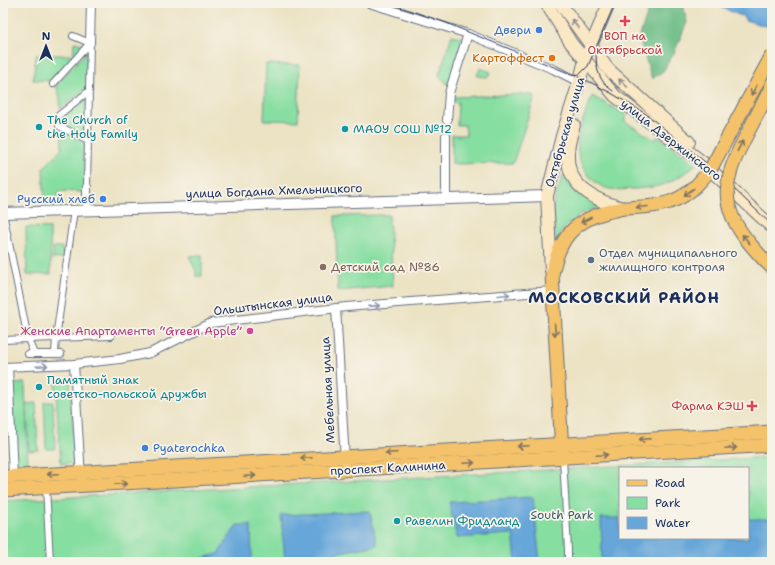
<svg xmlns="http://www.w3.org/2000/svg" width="775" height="565" font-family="'Shantell Sans',sans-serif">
	<rect width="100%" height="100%" fill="#f7f3e8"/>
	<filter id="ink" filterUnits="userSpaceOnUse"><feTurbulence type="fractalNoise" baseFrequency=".025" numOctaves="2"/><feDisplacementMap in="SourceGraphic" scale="8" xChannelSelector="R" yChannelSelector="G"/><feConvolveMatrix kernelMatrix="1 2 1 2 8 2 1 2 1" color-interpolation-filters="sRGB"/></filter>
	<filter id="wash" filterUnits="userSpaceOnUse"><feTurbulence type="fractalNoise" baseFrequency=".012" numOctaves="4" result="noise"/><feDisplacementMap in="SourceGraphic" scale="16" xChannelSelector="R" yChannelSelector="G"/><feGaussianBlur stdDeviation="0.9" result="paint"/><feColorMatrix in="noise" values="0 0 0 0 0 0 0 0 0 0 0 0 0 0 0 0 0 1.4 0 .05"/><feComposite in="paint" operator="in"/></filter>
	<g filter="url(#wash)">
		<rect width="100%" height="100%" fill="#ece3c4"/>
		<g fill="#87dea1" stroke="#518680" fill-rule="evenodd">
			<path d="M452,35L464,38L449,86L439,75Z"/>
			<path d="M74,42L86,45L53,81L33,80L36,55H73Z"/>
			<path d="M87,51V88L60,109V98L56,85Z"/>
			<path d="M266,64L300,65L298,121L264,120Z"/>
			<path d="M480,68L491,72L488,77L477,76Z"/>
			<path d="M528,94L535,96L513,163L452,164V135H466L465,125H457L458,102H453V97Z"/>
			<path d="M87,96V137L66,127V113Z"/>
			<path d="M592,96L627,115L624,121L655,140L658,136L696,164C685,173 675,181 662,185C652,188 620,191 610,189C596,187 582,170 579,158C574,137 585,115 592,96Z"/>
			<path d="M61,129L86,143L85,192L59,191L58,205H45L43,168L62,149Z"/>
			<path d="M563,174C573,191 582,198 600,207L582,213L563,229L555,243L553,206Z"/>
			<path d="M389,215L393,286L338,291L335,216Z"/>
			<path d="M26,227L50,228L51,274L27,275Z"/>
			<path d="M53,247H62L63,258L53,259Z"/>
			<path d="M202,255V276H196V271L189,256Z"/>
			<path d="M70,381L75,463L61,464L55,382Z"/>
			<path d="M25,383L28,466H14L11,384Z"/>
			<path d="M44,402H53L55,449H46Z"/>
			<path d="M36,403L38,450L29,451L27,404Z"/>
			<path d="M772,457V562H3V501ZM620,468H748V538H620Z"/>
		</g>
		<path fill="#6dbd87" stroke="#447672" d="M651,3L683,4L687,22L674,53L663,71L652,79L639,38Z"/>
		<g fill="#66a6d9" stroke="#406a9c">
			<path d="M710,3H772V28L745,20L744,17Z"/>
			<path d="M533,497L540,562H516L513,534L457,538L449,502Z"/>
			<path d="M370,511L377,545L325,555L326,562H285L281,515Z"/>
			<path d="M601,518H620V538H748V519H772V561H602Z"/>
			<path d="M237,525H251L252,562H188L218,554Z"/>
		</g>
	</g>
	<g filter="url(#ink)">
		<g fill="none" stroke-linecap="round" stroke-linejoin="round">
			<defs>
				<g id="pedestrian">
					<path d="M53,84L90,43L73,36"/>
					<path d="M59,115L89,91"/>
					<path d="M59,126L88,141"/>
					<path d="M87,187L90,43"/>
					<path d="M74,210L56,338L111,336"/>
					<path d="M3,340L28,339L3,213"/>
					<path d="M28,354H61"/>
					<path d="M34,354L28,339L56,338L55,353"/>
					<path d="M563,458L568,550V562"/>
					<path d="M46,487L50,562"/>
				</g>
				<g id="minor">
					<path d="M369,3L468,34L553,69L579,82"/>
					<path d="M90,43L91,3"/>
					<path d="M447,120L449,93L468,34"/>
					<path d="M446,198V136"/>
					<path d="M87,210V187"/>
					<path d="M336,308L345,461"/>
					<path d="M74,364L81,477"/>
					<path d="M3,367L74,364L120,359L150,353L211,323L346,307L553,291"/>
					<path d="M8,367L13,476"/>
				</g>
				<path id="tertiary" d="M3,213L547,196"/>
				<g id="secondary">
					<path d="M546,3L571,43L615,96L701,161L772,227"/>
					<path d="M560,3L608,69L689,142"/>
					<path d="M574,125C571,135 567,147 568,158C568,187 598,202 623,208"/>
					<path d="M551,270L547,196L562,136L581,76L585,60L609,3"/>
				</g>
				<g id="primary">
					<path d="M562,452L552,274C559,240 572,221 607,212C612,211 618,209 624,208C642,207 659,207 675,200C690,194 700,182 710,170"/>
					<path d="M3,477L772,432"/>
					<path d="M3,490L772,445"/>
				</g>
			</defs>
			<use href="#pedestrian" stroke="#646e82" stroke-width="8"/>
			<use href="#minor" stroke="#646e82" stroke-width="10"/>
			<use href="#tertiary" stroke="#646e82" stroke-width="12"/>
			<use href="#secondary" stroke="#646e82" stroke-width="14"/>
			<use href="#primary" stroke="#646e82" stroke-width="15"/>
			<use href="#pedestrian" stroke="#fff" stroke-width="6"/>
			<use href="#minor" stroke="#fff" stroke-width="8"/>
			<use href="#tertiary" stroke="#fff" stroke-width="10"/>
			<use href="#secondary" stroke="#fae7c3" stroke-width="12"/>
			<use href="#primary" stroke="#f3c26a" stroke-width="13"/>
			<g stroke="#1b2f5e" stroke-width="1">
				<path d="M389,3L446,23L588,81L611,93L646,114L710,166L772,225"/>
				<path d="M596,47C596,66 596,79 613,91"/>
				<path d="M571,75L580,74L588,66L615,3"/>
			</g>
			<defs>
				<g id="primary-bridge">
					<path d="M772,85C764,102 755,118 747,134C724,178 716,205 751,245C758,253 764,261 772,267"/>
					<path d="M710,170L772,55"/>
				</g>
			</defs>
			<use href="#primary-bridge" stroke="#646e82" stroke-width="15" stroke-linecap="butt"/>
			<use href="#primary-bridge" stroke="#f3c26a" stroke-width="13"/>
		</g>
		<defs><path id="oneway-shaft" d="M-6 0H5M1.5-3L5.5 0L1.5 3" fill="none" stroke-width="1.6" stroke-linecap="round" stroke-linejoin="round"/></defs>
		<g stroke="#8a8b90">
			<use href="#oneway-shaft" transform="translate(575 24) rotate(-127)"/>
			<use href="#oneway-shaft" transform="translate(623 83) rotate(-138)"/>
		</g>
		<g stroke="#7c7163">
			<use href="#oneway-shaft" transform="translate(754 90) rotate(119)"/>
			<use href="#oneway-shaft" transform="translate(740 146) rotate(-62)"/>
			<use href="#oneway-shaft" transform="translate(689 192) rotate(144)"/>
			<use href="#oneway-shaft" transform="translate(642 207) rotate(175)"/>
			<use href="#oneway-shaft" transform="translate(586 220) rotate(153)"/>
			<use href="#oneway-shaft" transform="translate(746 239) rotate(-129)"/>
			<use href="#oneway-shaft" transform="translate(555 330) rotate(86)"/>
			<use href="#oneway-shaft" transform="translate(645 439) rotate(177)"/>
			<use href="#oneway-shaft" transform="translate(523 446) rotate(177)"/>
			<use href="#oneway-shaft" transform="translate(731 448) rotate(-3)"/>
			<use href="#oneway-shaft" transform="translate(391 453) rotate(177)"/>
			<use href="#oneway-shaft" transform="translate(602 455) rotate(-3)"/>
			<use href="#oneway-shaft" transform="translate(306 458) rotate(177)"/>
			<use href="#oneway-shaft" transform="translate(469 463) rotate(-3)"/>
			<use href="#oneway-shaft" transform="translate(53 474) rotate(177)"/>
			<use href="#oneway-shaft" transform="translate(250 476) rotate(-3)"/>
			<use href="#oneway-shaft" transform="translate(121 484) rotate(-3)"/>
		</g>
		<g stroke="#8d97ae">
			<use href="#oneway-shaft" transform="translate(504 295) rotate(-5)"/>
			<use href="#oneway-shaft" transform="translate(374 306) rotate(-4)"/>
			<use href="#oneway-shaft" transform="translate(42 366) rotate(-3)"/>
		</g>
	</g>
	<g fill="#e0444e" stroke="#f7f3e8" stroke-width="1.5">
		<path d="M623 15h4v4h4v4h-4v4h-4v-4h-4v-4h4z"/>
		<path d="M750 400h4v4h4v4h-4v4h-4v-4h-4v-4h4z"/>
	</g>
	<g fill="#3f7fe0" stroke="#f7f3e8" stroke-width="1.5">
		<circle cx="539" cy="30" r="4"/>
		<circle cx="103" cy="199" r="4"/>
		<circle cx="145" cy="448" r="4"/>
	</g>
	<circle fill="#e8710a" stroke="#f7f3e8" stroke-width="1.5" cx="552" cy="58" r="4"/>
	<g fill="#0f9aa8" stroke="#f7f3e8" stroke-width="1.5">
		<circle cx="39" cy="127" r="4"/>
		<circle cx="345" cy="129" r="4"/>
		<circle cx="39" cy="387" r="4"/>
		<circle cx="397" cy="521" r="4"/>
	</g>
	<circle fill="#5c6f8a" stroke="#f7f3e8" stroke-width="1.5" cx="591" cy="260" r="4"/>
	<circle fill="#8d6e63" stroke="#f7f3e8" stroke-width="1.5" cx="323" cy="267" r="4"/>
	<circle fill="#d1479c" stroke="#f7f3e8" stroke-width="1.5" cx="250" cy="331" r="4"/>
	<g text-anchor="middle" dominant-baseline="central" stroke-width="3.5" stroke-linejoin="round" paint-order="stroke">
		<g font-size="12" fill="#366cbe" stroke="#f7f3e8" text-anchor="end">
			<text x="531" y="30">Двери</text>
			<text x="95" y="199">Русский хлеб</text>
			<text x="153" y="448" text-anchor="start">Pyaterochka</text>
		</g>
		<g font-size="12" fill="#be3a42" stroke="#f7f3e8">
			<text x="625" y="36">ВОП на<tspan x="625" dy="14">Октябрьской</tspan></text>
			<text x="744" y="406" text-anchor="end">Фарма КЭШ</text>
		</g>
		<g font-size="12" fill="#c56008" stroke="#f7f3e8" text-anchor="end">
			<text x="544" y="58">Картоффест</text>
		</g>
		<g font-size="12" fill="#0d838f" stroke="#f7f3e8" text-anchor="start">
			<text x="47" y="120">The Church of<tspan x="47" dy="14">the Holy Family</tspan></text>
			<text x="353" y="129">МАОУ СОШ №12</text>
			<text x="47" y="380">Памятный знак<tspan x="47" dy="14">советско-польской дружбы</tspan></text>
			<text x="405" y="521">Равелин Фридланд</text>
		</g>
		<g font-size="12" fill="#1b2f5e" stroke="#f7f3e8">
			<text transform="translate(565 132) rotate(-74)">Октябрьская улица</text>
			<text transform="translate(671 140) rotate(38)">улица Дзержинского</text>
			<text transform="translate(274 191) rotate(-2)">улица Богдана Хмельницкого</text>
			<text transform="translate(273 304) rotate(-7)">Ольштынская улица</text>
			<text transform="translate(328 390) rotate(-93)">Мебельная улица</text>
			<text transform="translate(388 468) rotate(-3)">проспект Калинина</text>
		</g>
		<g font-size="12" fill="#4e5e75" stroke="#f7f3e8" text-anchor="start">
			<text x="599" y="253">Отдел муниципального<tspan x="599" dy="14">жилищного контроля</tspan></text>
		</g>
		<g font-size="12" fill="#785e54" stroke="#f7f3e8" text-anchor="start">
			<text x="331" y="267">Детский сад №86</text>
		</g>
		<g font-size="12" fill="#b23c85" stroke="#f7f3e8" text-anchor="end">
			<text x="242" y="331">Женские Апартаменты “Green Apple”</text>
		</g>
		<g font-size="12" fill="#365b6f" stroke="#f7f3e8">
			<text x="562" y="515">South Park</text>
		</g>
		<g font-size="16" font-weight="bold" letter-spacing="1" fill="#1b2f5e" stroke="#f7f3e8">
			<text x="624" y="297">МОСКОВСКИЙ РАЙОН</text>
		</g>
	</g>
	<rect width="775" height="565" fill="none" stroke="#f7f3e8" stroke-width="16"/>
	<rect x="619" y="467" width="130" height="72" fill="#f7f3e8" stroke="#9fa5b1"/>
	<rect x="627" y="480" width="20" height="6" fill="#f3c26a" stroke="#9fa5b1"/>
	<text x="655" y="487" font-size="12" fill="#1b2f5e">Road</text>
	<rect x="627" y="497" width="20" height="12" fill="#87dea1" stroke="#9fa5b1"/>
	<text x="655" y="507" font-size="12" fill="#1b2f5e">Park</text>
	<rect x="627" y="517" width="20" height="12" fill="#66a6d9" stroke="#9fa5b1"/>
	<text x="655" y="527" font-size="12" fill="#1b2f5e">Water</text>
	<g transform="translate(46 46)" stroke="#f7f3e8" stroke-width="3" paint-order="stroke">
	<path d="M0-3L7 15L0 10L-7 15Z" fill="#1b2f5e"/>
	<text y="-6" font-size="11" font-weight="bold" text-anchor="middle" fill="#1b2f5e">N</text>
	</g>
</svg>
